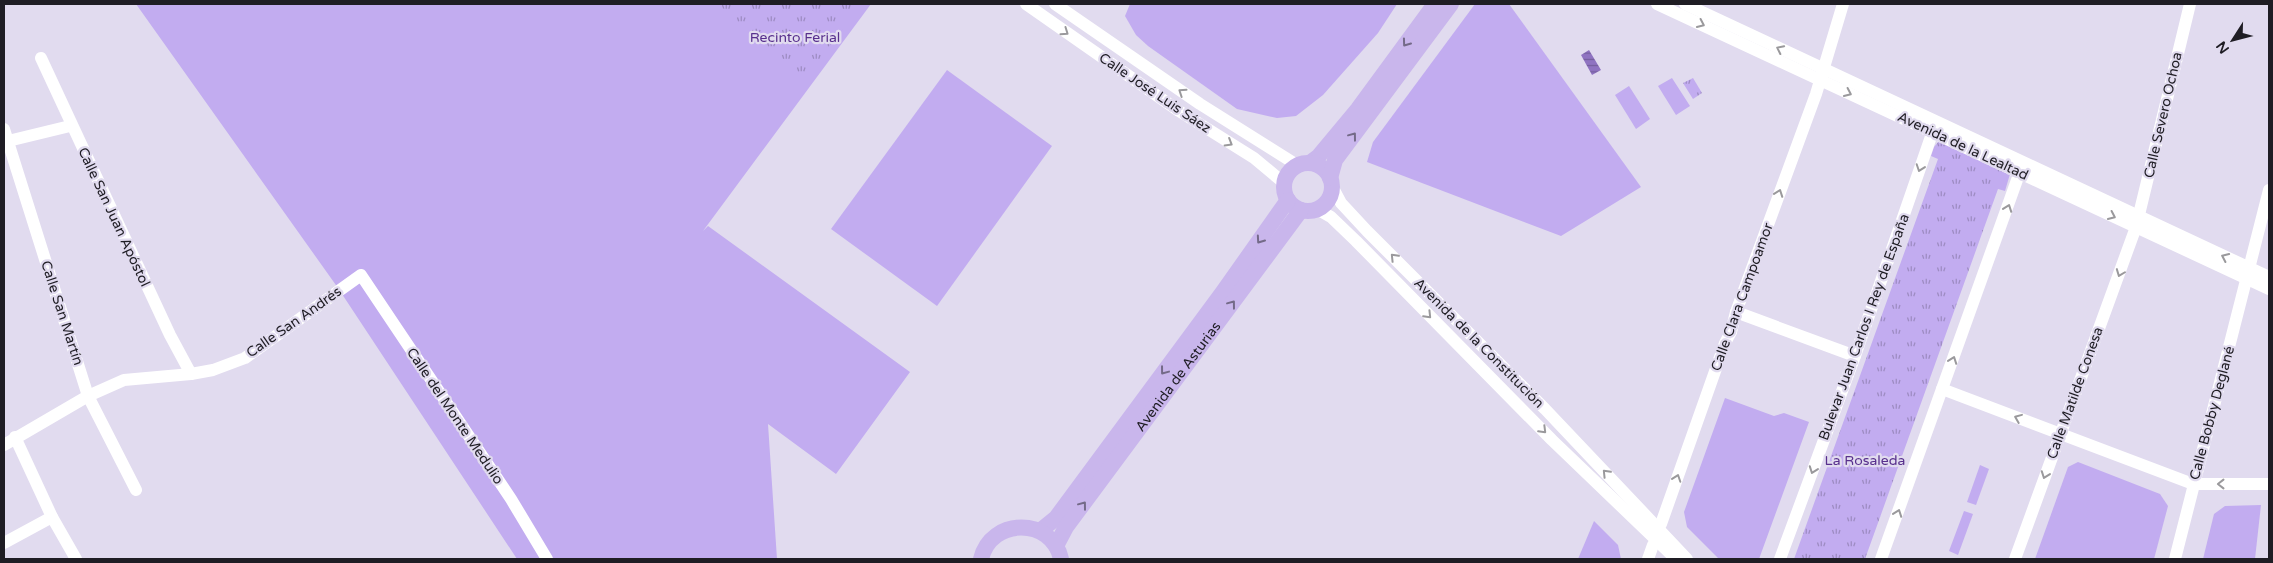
<svg xmlns="http://www.w3.org/2000/svg" width="2273" height="563" font-family="'Varela Round',sans-serif">
	<defs>
		<pattern id="park-tufts" width="24" height="20" patternUnits="userSpaceOnUse" patternTransform="scale(1.25)"><rect width="24" height="20" fill="#c2acf0"/><path d="M3 7l-1-3M5 7V3M7 7l1-3M15 17l-1-3M17 17v-4M19 17l1-3" fill="none" stroke="#9d8bc2"/></pattern>
		<pattern id="water-rules" width="6" height="5" patternUnits="userSpaceOnUse" patternTransform="scale(1.25)"><rect width="6" height="5" fill="#8f73c1"/><path d="M0 2.5h6" fill="none" stroke="#745e9d"/></pattern>
	</defs>
	<rect width="100%" height="100%" fill="#e1dbef"/>
	<g fill="#c2acf0">
		<path d="M136,4H871L703,231L708,226L910,372L836,474L768,424L777,559H517L338,288Z"/>
		<path d="M1130,4H1397L1378,33L1323,95L1296,116L1277,118L1237,109L1148,46L1136,35L1125,16Z"/>
		<path d="M1475,4H1509L1641,187L1561,236L1367,162L1373,142Z"/>
		<path d="M947,70L1052,146L937,306L831,229Z"/>
		<path d="M1672,78L1690,106L1676,115L1658,86Z"/>
		<path d="M1629,86L1650,119L1636,129L1615,95Z"/>
		<path d="M1725,398L1774,416L1784,413L1809,422L1759,559H1719L1687,527L1684,512Z"/>
		<path d="M2078,462L2160,494L2168,506L2154,559H2035L2068,467Z"/>
		<path d="M1980,465L1989,469L1976,505L1967,502Z"/>
		<path d="M2261,505L2255,559H2203L2214,514L2225,506Z"/>
		<path d="M1964,511L1973,514L1958,555L1949,551Z"/>
		<path d="M1594,521L1618,545L1621,559H1578Z"/>
	</g>
	<g fill="url(#park-tufts)">
		<path d="M719,4H862L798,87Z"/>
		<path d="M1693,78L1702,93L1693,99L1683,83Z"/>
		<path d="M1939,141L2010,174L2005,191L1998,189L1865,559H1794L1938,159L1931,156L1934,147Z"/>
	</g>
	<path fill="url(#water-rules)" d="M1589,50L1601,70L1592,75L1581,55Z"/>
	<g fill="none" stroke-linecap="round" stroke-linejoin="round">
		<g stroke="#fff" stroke-width="12">
			<path d="M1026,4L1179,111L1254,158L1284,183"/>
			<path d="M1055,4L1200,104L1297,165"/>
			<path d="M1657,4L2269,289"/>
			<path d="M1685,4L2269,277"/>
			<path d="M41,58L170,335L191,374"/>
			<path d="M4,129L88,396L136,490"/>
			<path d="M4,142L70,126"/>
			<path d="M1332,186L1341,203L1367,231L1545,409L1687,559"/>
			<path d="M1317,209L1331,217L1356,241L1552,440L1676,559"/>
			<path d="M1736,312L1855,356"/>
			<path d="M1942,389L2193,484H2269"/>
			<path d="M15,437L52,517L76,559"/>
			<path d="M4,445L88,396L124,380L191,374L213,370L245,358L361,275L511,499L547,559"/>
			<path d="M1661,524L1725,343L1731,332L1736,312L1816,94L1843,4"/>
			<path d="M4,543L52,517"/>
			<path d="M1648,559L1653,545"/>
			<path d="M1780,559L1855,356L1935,125"/>
			<path d="M1881,559L2022,166"/>
			<path d="M2015,559L2136,227L2190,4"/>
			<path d="M2175,559L2269,190"/>
		</g>
		<g stroke="#c9b6ec" stroke-width="16">
			<path d="M1310,163L1318,157L1358,109L1435,4"/>
			<circle cx="1308" cy="187" r="24"/>
			<path d="M1330,178L1335,160L1451,4"/>
			<path d="M1040,531L1056,518L1223,292L1288,200"/>
			<path id="s1" d="M1056,546L1066,527L1301,210"/>
			<path d="M981,559C991,517 1052,517 1061,559"/>
		</g>
	</g>
	<defs><path id="oneway-chevron" d="M-2-3.5L2.5 0L-2 3.5" fill="none" stroke-width="1.6" stroke-linecap="round" stroke-linejoin="round" transform="scale(1.25)"/></defs>
	<g stroke="#9a999c">
		<use href="#oneway-chevron" transform="translate(1701 24) rotate(25)"/>
		<use href="#oneway-chevron" transform="translate(1065 32) rotate(35)"/>
		<use href="#oneway-chevron" transform="translate(1780 49) rotate(-154)"/>
		<use href="#oneway-chevron" transform="translate(1182 92) rotate(-146)"/>
		<use href="#oneway-chevron" transform="translate(1848 93) rotate(25)"/>
		<use href="#oneway-chevron" transform="translate(1229 143) rotate(31)"/>
		<use href="#oneway-chevron" transform="translate(1920 168) rotate(109)"/>
		<use href="#oneway-chevron" transform="translate(1779 193) rotate(-70)"/>
		<use href="#oneway-chevron" transform="translate(2008 208) rotate(-70)"/>
		<use href="#oneway-chevron" transform="translate(2112 216) rotate(25)"/>
		<use href="#oneway-chevron" transform="translate(1394 257) rotate(-134)"/>
		<use href="#oneway-chevron" transform="translate(2225 257) rotate(-155)"/>
		<use href="#oneway-chevron" transform="translate(2120 273) rotate(111)"/>
		<use href="#oneway-chevron" transform="translate(1428 315) rotate(46)"/>
		<use href="#oneway-chevron" transform="translate(1953 360) rotate(-70)"/>
		<use href="#oneway-chevron" transform="translate(2018 418) rotate(-158)"/>
		<use href="#oneway-chevron" transform="translate(1543 430) rotate(45)"/>
		<use href="#oneway-chevron" transform="translate(1813 470) rotate(110)"/>
		<use href="#oneway-chevron" transform="translate(1606 473) rotate(-134)"/>
		<use href="#oneway-chevron" transform="translate(2045 475) rotate(110)"/>
		<use href="#oneway-chevron" transform="translate(1677 478) rotate(-71)"/>
		<use href="#oneway-chevron" transform="translate(2221 484) rotate(180)"/>
		<use href="#oneway-chevron" transform="translate(1898 513) rotate(-70)"/>
	</g>
	<g stroke="#746a88">
		<use href="#oneway-chevron" transform="translate(1406 43) rotate(126)"/>
		<use href="#oneway-chevron" transform="translate(1353 136) rotate(-53)"/>
		<use href="#oneway-chevron" transform="translate(1260 240) rotate(125)"/>
		<use href="#oneway-chevron" transform="translate(1232 304) rotate(-53)"/>
		<use href="#oneway-chevron" transform="translate(1164 371) rotate(127)"/>
		<use href="#oneway-chevron" transform="translate(1083 505) rotate(-53)"/>
	</g>
	<g text-anchor="middle" dominant-baseline="central" stroke-width="4.5" stroke-linejoin="round" paint-order="stroke">
		<g font-size="14" fill="#58308d" stroke="#e1dbef">
			<text x="795" y="37">Recinto Ferial</text>
			<text x="1865" y="460">La Rosaleda</text>
		</g>
		<g font-size="14" fill="#1f1d24" stroke="#e1dbef">
			<text transform="translate(1155 93) rotate(34)">Calle José Luis Sáez</text>
			<text transform="translate(2163 115) rotate(-77)">Calle Severo Ochoa</text>
			<text transform="translate(1963 146) rotate(25)">Avenida de la Lealtad</text>
			<text transform="translate(114 217) rotate(65)">Calle San Juan Apóstol</text>
			<text transform="translate(1742 297) rotate(-70)">Calle Clara Campoamor</text>
			<text transform="translate(62 313) rotate(72)">Calle San Martín</text>
			<text transform="translate(294 322) rotate(-35)">Calle San Andrés</text>
			<text transform="translate(1864 327) rotate(-70)">Bulevar Juan Carlos I Rey de España</text>
			<text transform="translate(1479 343) rotate(45)">Avenida de la Constitución</text>
			<text stroke="none"><textPath href="#s1" startOffset="209">Avenida de Asturias</textPath></text>
			<text transform="translate(2075 393) rotate(-70)">Calle Matilde Conesa</text>
			<text transform="translate(2212 413) rotate(-75)">Calle Bobby Deglané</text>
			<text transform="translate(455 416) rotate(56)">Calle del Monte Medulio</text>
		</g>
	</g>
	<rect width="2273" height="563" fill="none" stroke="#1f1d24" stroke-width="10"/>
	<g transform="translate(2233 40) rotate(234)" stroke="#e1dbef" stroke-width="4" paint-order="stroke">
	<path d="M0-4L9 19L0 12L-9 19Z" fill="#1f1d24"/>
	<text y="-8" font-size="14" font-weight="bold" text-anchor="middle" fill="#1f1d24">N</text>
	</g>
</svg>
